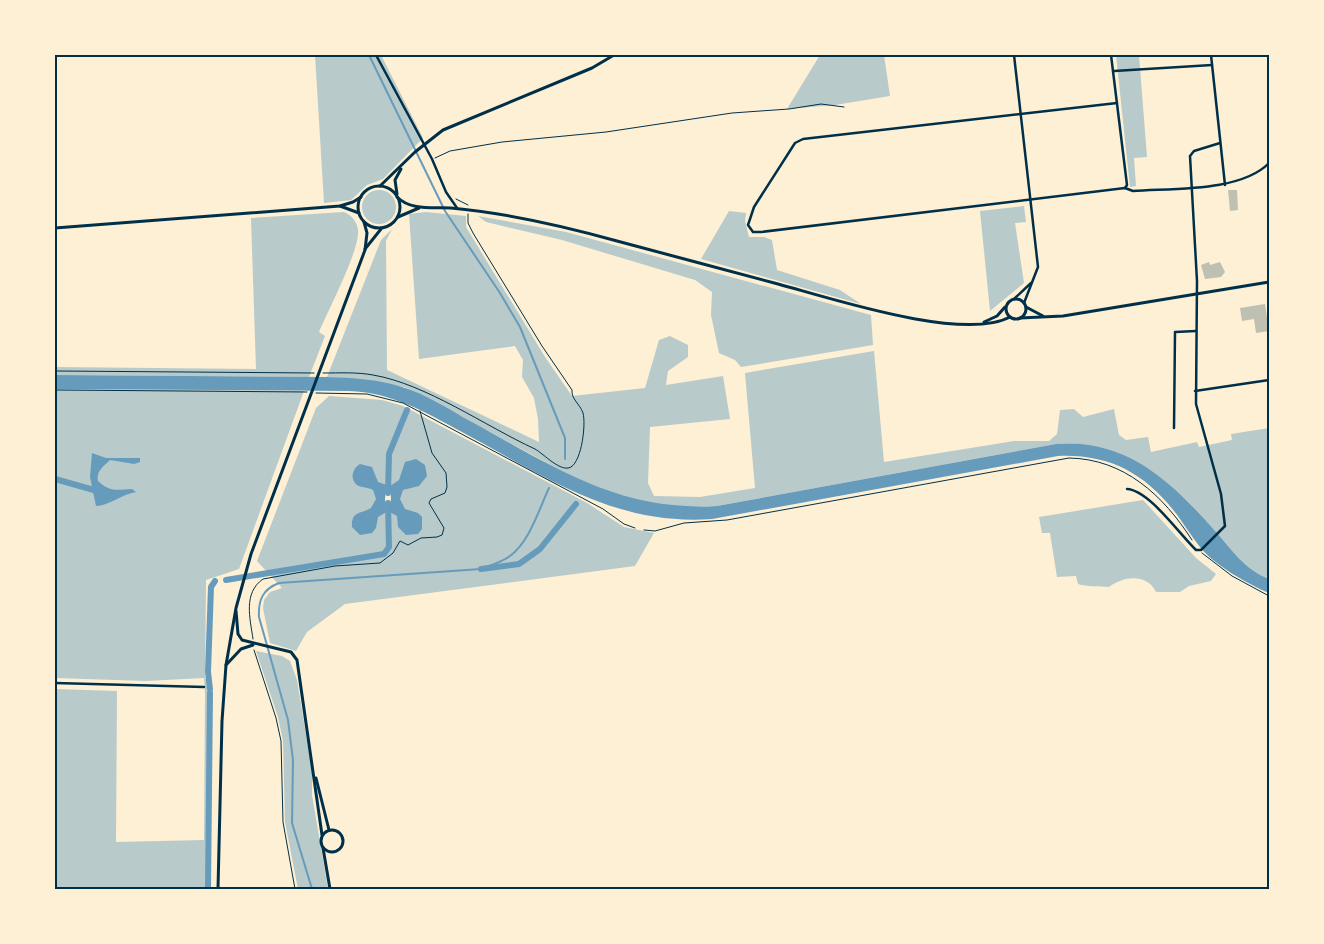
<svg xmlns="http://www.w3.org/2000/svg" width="1324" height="944" font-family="'Open Sans',sans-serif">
	<rect width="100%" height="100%" fill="#fdf0d5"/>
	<g fill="#b9caca">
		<path d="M315,55H381L423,138L383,179L367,185L351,200L324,203Z"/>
		<path d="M820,55H884L890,96L835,105L787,109Z"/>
		<path d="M1116,55H1139L1147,157L1134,158L1136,186L1130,187Z"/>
		<circle cx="379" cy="207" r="17"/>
		<path d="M1024,206L1026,222L1015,223L1024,283L990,311L980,211Z"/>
		<path d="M729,211L746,213L745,221L749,237H764L772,240L777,270L840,290L861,304L701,259Z"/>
		<path d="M344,212C352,215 359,224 358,233C358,253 328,311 319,332L325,336L309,377L55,375V367L256,369L251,218Z"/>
		<path d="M426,212L466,216V227L545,357L572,396L645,388L659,340L670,336L688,345V357L668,371L666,385L723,376L730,419L650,427L648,483L654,496L700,497L755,488L745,373L874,351L884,462L1014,441H1049L1057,434L1060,410L1074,409L1083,417L1114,409L1119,435L1126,440L1148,437L1151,452L1197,442L1199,447L1232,440L1231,434L1269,428V579C1244,569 1233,551 1216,532C1172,482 1127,438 1056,444L717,506L677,507L636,501L611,493L584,483L416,392L404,387L327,377L381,240L392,229L386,241L387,370L539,442L538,419L534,398L522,377L523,360L515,346L419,359L409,214Z"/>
		<path d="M478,216L566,232L871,315L873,345L741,367L735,360L719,353L711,315L712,292L695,280L562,240L486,222Z"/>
		<path d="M55,389L304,391L239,569L206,580L205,678L209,682L206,889H55V689L117,691L116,842L204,840L205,694L204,678L146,681L55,678Z"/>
		<path d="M329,396L382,400L403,406L587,503L624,527L654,533L635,566L345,604L307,632L296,651L270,643L263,608L264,600L270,592L282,588L257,561L316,408Z"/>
		<path d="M1143,500L1196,558L1216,574L1211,581L1189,586L1180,592H1156C1147,573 1123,576 1109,587C1098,586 1088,587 1078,584L1076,576L1057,577L1050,533H1042L1039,517Z"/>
		<path d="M256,651L282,656L290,661L297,680L312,771V795L328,889H298L285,822L283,741L278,717Z"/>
	</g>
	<g fill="#669bbc">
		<path d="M55,375L327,377C353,378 377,379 402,387C426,394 448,409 470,421C553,466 618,512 717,506L1056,444C1127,438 1172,482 1216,532C1233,551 1244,569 1269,579V593C1248,584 1214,565 1200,547C1192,537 1185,526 1178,516C1146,474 1111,454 1058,456L712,519C614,526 544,476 462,432C425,412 391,392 349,391L55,389Z"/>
		<path d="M92,453L106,458H140V462L134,464L110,460C103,467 96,471 98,481C110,492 116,490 132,489L136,492C122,494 109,506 96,506L90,477Z"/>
		<path d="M416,459L425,465L427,476L419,486L403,490L400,499L405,509L418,513L422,517V529L418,534L406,535L398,527L397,516L388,511L378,517L376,528L372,533L360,535L352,527C351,511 361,514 371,508L376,499L373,490C368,487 362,488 357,485C349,478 353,468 360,464L372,467L378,482L390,486L399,480L405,462Z"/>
	</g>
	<path fill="#fdf0d5" d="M386,483L389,484L391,497L390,514H386L385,500Z"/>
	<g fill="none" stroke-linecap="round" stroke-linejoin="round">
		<g stroke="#669bbc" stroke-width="2">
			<path d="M369,55L445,211L500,293L520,327L565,438V459"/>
			<path d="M312,889L292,823L293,760L288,720L259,617C258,600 263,589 279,583L481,569C491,565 502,562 510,556C530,541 539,509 549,488"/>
		</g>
		<g stroke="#669bbc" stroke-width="6">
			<path d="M55,479L94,490"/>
			<path d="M388,493L389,454L407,410"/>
			<path d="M481,569L519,564L540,549L576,504"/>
			<path d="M226,580L384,554L389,547L388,503"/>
			<path d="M210,689L208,672L211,587L215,581"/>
			<path d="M208,889L210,693"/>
		</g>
	</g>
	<g fill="#bec0b2">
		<path d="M1228,190H1237L1238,210L1230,211Z"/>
		<path d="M1209,262L1210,265L1220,262L1225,272L1221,277L1205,279L1201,265Z"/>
		<path d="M1265,304L1269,331L1256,333L1254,319L1242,321L1240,308Z"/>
	</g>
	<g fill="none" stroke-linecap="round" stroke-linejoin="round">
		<g stroke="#003049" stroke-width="1">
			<path d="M435,158L450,151L502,142L606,132L732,113L789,109L821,104L844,107"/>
			<path d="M456,199L468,205"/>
			<path d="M55,371L314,373"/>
			<path d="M323,373C340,373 357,372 373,375C426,384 485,426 535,449C544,454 561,473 571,467C582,460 586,424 583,413C580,404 571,399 572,390L542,346L473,233L468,223V214"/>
			<path d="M55,390L307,392"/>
			<path d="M316,393L367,394L403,403L603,509L624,524L635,528"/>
			<path d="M644,530L655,531L684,523L727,520L1069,458C1124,459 1163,495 1192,540"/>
			<path d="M1202,553L1232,576L1269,596"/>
			<path d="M253,639C250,618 243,593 263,579L335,566L380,563L393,553L400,541L408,545L421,538L437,537L442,535L444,528L429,503L431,499L445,493L447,487L446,473L432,453L420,411"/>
			<path d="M254,650L276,718L281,741L283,822L295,889"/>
		</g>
		<g stroke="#003049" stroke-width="2.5">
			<path d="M376,55L432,159L446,192L457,208"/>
			<path d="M1014,55L1038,267L1024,303"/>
			<path d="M1111,55L1127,185L1125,188"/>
			<path d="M1211,55L1225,185"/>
			<path d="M1114,71L1212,65"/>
			<path d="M1117,103L803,139L795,143L754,207L748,225L753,232H761L1125,188L1133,191C1172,188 1241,192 1269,163"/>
			<path d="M1014,299L1031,283"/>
			<path d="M1195,391L1269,380"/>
			<path d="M1174,428L1175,332L1196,331"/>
			<path d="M1127,489C1149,490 1180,535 1196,550H1201L1225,526L1221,494L1196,404L1197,281L1190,156L1194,151L1220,143"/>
			<path d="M55,683L204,687"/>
		</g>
		<g stroke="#003049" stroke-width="3">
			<path d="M397,197C411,211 433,207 451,208C507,213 563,226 617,241C671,255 724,270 778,284C830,298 963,342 1010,317"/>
			<path d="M340,206L359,213"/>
			<path d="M398,217L419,208"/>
			<path d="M55,228L340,206L353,202L361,197"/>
			<circle cx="1016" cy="309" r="10"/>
			<path d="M1026,307L1043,316"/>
			<path d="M1020,318L1063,316L1269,282"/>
			<path d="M984,322L997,316L1005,307"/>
			<path d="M236,611L238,634L242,640L291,652L297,660L322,835"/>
			<path d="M226,665L241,649L253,645"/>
			<path d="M316,778L329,830"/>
			<circle cx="332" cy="841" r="11"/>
			<path d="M323,848L330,889"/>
		</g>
		<g stroke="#003049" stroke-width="3">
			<path d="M380,186L415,152L443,130L592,68L614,55"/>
			<circle cx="379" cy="207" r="21"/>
			<path d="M397,194L395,180L401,169"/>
			<path d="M365,249L381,229"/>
			<path d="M218,889L222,721L226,665L236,608L251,554L365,250L367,233L364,222"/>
		</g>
	</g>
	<rect width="1324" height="944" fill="none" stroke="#fdf0d5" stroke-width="112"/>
	<rect x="56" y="56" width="1212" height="832" fill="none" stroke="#003049" stroke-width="2"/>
</svg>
